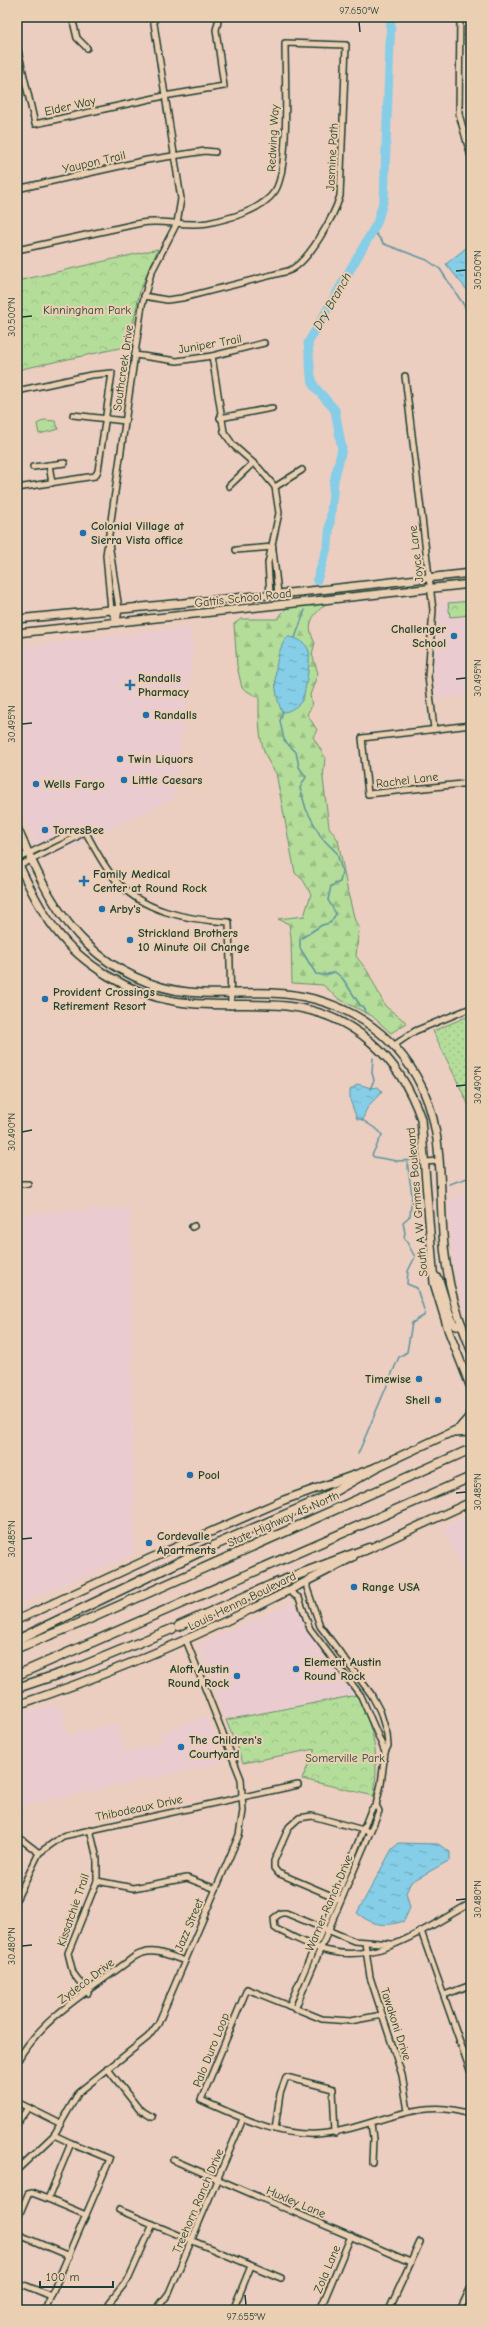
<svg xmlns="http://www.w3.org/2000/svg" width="488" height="2327" font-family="'Comic Neue',sans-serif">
	<defs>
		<pattern id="grass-dots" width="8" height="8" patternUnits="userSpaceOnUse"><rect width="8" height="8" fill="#b4dd9a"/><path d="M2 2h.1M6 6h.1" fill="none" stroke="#9abf85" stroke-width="1.8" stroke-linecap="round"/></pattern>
		<pattern id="forest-firs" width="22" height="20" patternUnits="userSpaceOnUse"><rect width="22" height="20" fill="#b4dd9a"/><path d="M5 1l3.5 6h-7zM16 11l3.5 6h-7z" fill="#9abf85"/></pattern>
		<pattern id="park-crowns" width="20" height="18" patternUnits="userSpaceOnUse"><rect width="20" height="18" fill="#b4dd9a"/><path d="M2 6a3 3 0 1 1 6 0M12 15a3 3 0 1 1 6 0" fill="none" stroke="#9abf85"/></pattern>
		<pattern id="water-ripples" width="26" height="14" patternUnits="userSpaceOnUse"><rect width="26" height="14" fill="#86cde7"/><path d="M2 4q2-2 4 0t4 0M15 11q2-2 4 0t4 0" fill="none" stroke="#6da8bc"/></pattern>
	</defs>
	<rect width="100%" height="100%" fill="#ebcec0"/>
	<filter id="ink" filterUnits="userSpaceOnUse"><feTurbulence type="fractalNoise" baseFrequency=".025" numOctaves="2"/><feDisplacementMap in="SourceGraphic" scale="8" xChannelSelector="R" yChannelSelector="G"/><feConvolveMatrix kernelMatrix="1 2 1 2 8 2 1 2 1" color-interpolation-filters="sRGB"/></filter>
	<g filter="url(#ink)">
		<g fill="#eaccd0">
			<path d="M471,598V695L436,699L433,672L440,601Z"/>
			<path d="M189,627L193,652L173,799L42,861L17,801V647Z"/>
			<path d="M471,1190V1310L465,1313L454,1265L448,1200Z"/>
			<path d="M130,1208L134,1554L17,1605V1214Z"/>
			<path d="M471,1514V1581L468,1582L443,1527Z"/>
			<path d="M292,1603L357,1695L226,1720L198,1645Z"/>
			<path d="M52,1704L62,1708L68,1735L116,1724L125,1752L162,1743L159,1735L207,1716L225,1762L25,1805L17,1809V1715Z"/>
		</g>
		<path fill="url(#grass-dots)" stroke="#6a8d67" d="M471,1015V1110L433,1031Z"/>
		<path fill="url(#forest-firs)" stroke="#6a8d67" d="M332,599C316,612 303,621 315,643L312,654L318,673L310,695L312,706L307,714L317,730L313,737L325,757L323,779L329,827L338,840L348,893L355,921L359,926L356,956L368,972L385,1006L407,1023L391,1033L372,1016L339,999L323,985L292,983L291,937L289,924L278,919L304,916L311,894L303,880L295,873L276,773C258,750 259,726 259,698L242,688L237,666L234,624L241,619H278C292,596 308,601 332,599Z"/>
		<g fill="url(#park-crowns)" stroke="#6a8d67">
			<path d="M158,249L140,290L129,346L17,370V281Z"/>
			<path d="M44,420L55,421L59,429L39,434L37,424Z"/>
			<path d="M471,601V615L450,617L448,603Z"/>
			<path d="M357,1695C375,1730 379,1757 374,1796L302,1779L315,1749L243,1763L226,1720Z"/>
		</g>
		<g fill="url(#water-ripples)" stroke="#5d939f">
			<path d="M471,244V295L446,264Z"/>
			<path d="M287,637C296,637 306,642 309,651C311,657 305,698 301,702C295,708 289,712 282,712C272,690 273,656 287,637Z"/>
			<path d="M358,1084L371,1088L378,1087L382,1091C373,1103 366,1104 363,1120L357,1119L350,1100V1090Z"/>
			<path d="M399,1843L438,1844L450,1852V1860L411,1882L406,1893L410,1908L404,1921C384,1927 374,1926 357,1913L392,1849Z"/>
		</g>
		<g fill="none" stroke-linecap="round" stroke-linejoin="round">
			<g stroke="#5d939f" stroke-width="1.5">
				<path d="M373,230L384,244L427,260L440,269L471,316"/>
				<path d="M295,638L305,610"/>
				<path d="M283,711L280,721L284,740L296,752L299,767L306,777L300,788L306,809L321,837L337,853L342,871L340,882L331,886L328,900L336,914L330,923L322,925L300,939V948L316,974L325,975L335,972L343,979L360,1005L364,1007L365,1013"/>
				<path d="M370,1089L374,1080L372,1073L373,1058"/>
				<path d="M361,1119L379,1131L382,1135L372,1155L374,1157L397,1161L415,1160"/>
				<path d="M449,1184L471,1177"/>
				<path d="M358,1454L399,1357L407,1352L412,1323L425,1315C424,1306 419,1298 417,1288L407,1284L408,1271L415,1257L404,1237L405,1233L403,1222L410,1216L412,1195L407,1161"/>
			</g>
			<path stroke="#86cde7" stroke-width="9" d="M317,580L328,545L334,481L342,449L335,410L314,386L311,376L308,343L377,223L384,199L391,17"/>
			<defs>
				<g id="minor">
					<path d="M72,17L77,38L87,48"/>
					<path d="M460,17L459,114L471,157"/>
					<path d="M17,46L35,124L164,96L224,86L216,30L218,22"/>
					<path d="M17,189L147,160L205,151L215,152"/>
					<path d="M17,250L141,223C163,219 185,227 208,223C231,218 261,211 275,191C290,169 285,74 285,43L346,45L340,196C334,216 308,264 288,271L182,298L167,300L144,296"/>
					<path d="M135,355L177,361L212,356L264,343"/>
					<path d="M212,356L224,432L233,445L259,468L275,487L279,513L268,563L270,594"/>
					<path d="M405,376L433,610L428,676L434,729"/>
					<path d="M17,391L91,375L112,373L98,471L95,476L17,488"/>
					<path d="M73,415L125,421"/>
					<path d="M220,418L272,408"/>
					<path d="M49,465L52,483"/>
					<path d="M33,467L65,463"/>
					<path d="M229,486L252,464"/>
					<path d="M275,487L302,470"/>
					<path d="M109,543L119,609L117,622"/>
					<path d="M236,550L273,547"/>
					<path d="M273,550L278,593"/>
					<path d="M117,623L111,610L106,555L142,305L151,273L177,223L181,199L153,17"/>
					<path d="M471,725L362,738L368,794L471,783"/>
					<path d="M17,859L69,834H80"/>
					<path d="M19,866L75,838L85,831C94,847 102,864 114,878C141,912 189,920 229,922L231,1006"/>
					<path d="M393,1046L415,1031L471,1008"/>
					<path d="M425,1162L439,1161"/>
					<path d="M17,1184H28"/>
					<path d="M192,1227L194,1226"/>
					<path d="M289,1591L299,1598L310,1629L361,1696L385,1752"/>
					<path d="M17,1836L39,1853"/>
					<path d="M97,1881L133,1888L187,1878L216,1889"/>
					<path d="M17,1898L39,1853L63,1836L298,1785"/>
					<path d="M339,1899L278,1873L274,1868V1861L289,1827L299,1818L312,1816L367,1831"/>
					<path d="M421,1931L471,2073"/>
					<path d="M365,1943L370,1977L402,2075L408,2111"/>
					<path d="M392,1944L354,1941L286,1913H281L274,1918L275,1928L278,1930C294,1937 311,1947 329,1951C380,1964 429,1926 471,1903"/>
					<path d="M88,1993L73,1973L68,1953L97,1881V1859L90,1829"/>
					<path d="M444,1995L471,1985"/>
					<path d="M289,2006L336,1898L371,1810L376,1805L381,1784L385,1752L388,1746L387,1734L380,1711L371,1694L320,1626L307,1588V1582"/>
					<path d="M295,2009L379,1811L376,1805"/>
					<path d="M382,2015L350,2021L322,2019L247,1989L201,2100C238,2116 276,2136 317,2134C369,2131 419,2094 471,2115"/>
					<path d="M17,2062C40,2018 95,1987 134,1957C152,1946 167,1955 185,1961"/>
					<path d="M107,2068L139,2109L152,2117"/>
					<path d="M17,2102L61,2124"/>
					<path d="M468,2114L471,2102"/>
					<path d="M17,2123L28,2108"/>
					<path d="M371,2123L373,2139L372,2162"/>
					<path d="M275,2129L280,2094L286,2077L333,2089L335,2133"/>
					<path d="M54,2135L71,2143"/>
					<path d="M173,2160L410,2262"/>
					<path d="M17,2170L54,2135L79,2092L148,2037L158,2024L239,1835L243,1811L241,1779L186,1640"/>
					<path d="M48,2199L86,2215"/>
					<path d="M119,2210L281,2278"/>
					<path d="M17,2220L28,2194L32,2193L48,2199L71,2143L110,2159L45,2310"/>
					<path d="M17,2234L69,2256"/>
					<path d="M17,2282L51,2296"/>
					<path d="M107,2310L110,2302L129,2278L153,2224"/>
					<path d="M156,2310L169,2293L243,2119"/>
					<path d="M233,2310L251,2266"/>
					<path d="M320,2310L351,2236"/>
					<path d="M389,2310L420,2242"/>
					<path d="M460,2310L471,2287"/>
				</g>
				<g id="major">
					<path d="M17,619L330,589L471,573"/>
					<path d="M17,633L471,584"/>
					<path d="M17,828C37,872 53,912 89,946C114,970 153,989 188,992C216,995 244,992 271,993C332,995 385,1023 416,1076C448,1130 437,1195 445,1255C449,1291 458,1316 471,1350"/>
					<path d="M17,861C28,884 39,908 55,929C82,965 130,994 174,1001C211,1008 248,1002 286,1006C353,1013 400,1057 421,1119L434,1283L449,1332L471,1388"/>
					<path d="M433,1274L439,1280L452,1322L456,1326L462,1325"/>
					<path d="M461,1426L470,1416L471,1411"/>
					<path d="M453,1433L471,1432"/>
					<path d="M364,1551L471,1502"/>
					<path d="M17,1620L151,1558L284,1500L377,1467L471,1423"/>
					<path d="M17,1705C134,1667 245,1615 353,1557"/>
				</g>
				<g id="highway">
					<path d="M215,1545L319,1500L377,1467"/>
					<path d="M179,1626L271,1585L369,1548"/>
					<path d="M17,1640L208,1548"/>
					<path d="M17,1648L78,1624L471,1449"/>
					<path d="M17,1675L471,1477"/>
					<path d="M17,1688L80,1667L172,1629"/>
				</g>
			</defs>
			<use href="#minor" stroke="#1f3d34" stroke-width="8"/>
			<use href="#major" stroke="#1f3d34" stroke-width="10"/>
			<use href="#highway" stroke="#1f3d34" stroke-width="11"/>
			<use href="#minor" stroke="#ebcfb2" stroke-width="5"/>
			<use href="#major" stroke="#ebcfb2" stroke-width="7"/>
			<use href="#highway" stroke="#ebcfb2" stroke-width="8"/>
		</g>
	</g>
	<path fill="none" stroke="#1f3d34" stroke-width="1.5" d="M359,22L360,32M456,271L466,270M22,317L32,316M456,679L466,678M22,724L32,723M456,1086L466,1085M22,1132L32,1130M456,1493L466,1492M22,1539L32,1538M456,1900L466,1899M22,1946L32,1945M245,2295L246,2305"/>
	<g fill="#1f6fb2" stroke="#ebcfb2" stroke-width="1.5">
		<circle cx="83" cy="533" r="4"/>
		<circle cx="454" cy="636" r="4"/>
		<path d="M128 679h4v4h4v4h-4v4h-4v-4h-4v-4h4z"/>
		<circle cx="146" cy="715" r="4"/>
		<circle cx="120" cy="759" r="4"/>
		<circle cx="124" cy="780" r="4"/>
		<circle cx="36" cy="784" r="4"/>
		<circle cx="45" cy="830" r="4"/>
		<path d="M82 875h4v4h4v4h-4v4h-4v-4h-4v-4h4z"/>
		<circle cx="102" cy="909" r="4"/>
		<circle cx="130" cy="940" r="4"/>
		<circle cx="45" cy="999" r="4"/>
		<circle cx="419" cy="1379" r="4"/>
		<circle cx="438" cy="1400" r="4"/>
		<circle cx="190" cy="1475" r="4"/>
		<circle cx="149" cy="1543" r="4"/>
		<circle cx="354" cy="1587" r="4"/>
		<circle cx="296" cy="1669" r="4"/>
		<circle cx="237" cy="1676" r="4"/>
		<circle cx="181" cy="1747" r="4"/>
	</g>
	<g text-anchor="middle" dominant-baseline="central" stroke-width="4" stroke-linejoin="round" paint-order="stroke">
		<g font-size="12" fill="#1f3d34" stroke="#ebcfb2">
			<text transform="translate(70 106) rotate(-13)">Elder Way</text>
			<text transform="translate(273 138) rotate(-87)">Redwing Way</text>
			<text transform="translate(332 157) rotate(-87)">Jasmine Path</text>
			<text transform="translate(94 162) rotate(-13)">Yaupon Trail</text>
			<text transform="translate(210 344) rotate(-10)">Juniper Trail</text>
			<text transform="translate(123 368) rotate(-82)">Southcreek Drive</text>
			<text transform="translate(416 554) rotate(-97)">Joyce Lane</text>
			<text transform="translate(243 598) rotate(-6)">Gattis School Road</text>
			<text transform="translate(407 780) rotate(-7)">Rachel Lane</text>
			<text transform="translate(417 1202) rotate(-95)">South A W Grimes Boulevard</text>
			<text transform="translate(283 1519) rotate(-24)">State Highway 45 North</text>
			<text transform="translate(242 1601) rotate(-26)">Louis Henna Boulevard</text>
			<text transform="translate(139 1808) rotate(-12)">Thibodeaux Drive</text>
			<text transform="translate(329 1903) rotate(-67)">Warner Ranch Drive</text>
			<text transform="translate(73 1910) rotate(-71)">Kissatchie Trail</text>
			<text transform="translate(189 1925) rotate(-67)">Jazz Street</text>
			<text transform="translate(86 1981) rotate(-37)">Zydeco Drive</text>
			<text transform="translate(396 2024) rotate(72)">Tawakoni Drive</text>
			<text transform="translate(211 2050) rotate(-68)">Palo Duro Loop</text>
			<text transform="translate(198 2201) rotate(-67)">Treehorn Ranch Drive</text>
			<text transform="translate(296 2202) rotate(23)">Huxley Lane</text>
			<text transform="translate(327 2269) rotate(-67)">Zola Lane</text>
		</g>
		<g font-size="12" fill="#264539" stroke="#ebcfb2">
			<text x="87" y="310">Kinningham Park</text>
			<text x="345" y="1758">Somerville Park</text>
		</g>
		<g font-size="12" font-weight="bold" fill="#1f3d34" stroke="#ebcfb2" text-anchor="start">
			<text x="91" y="526">Colonial Village at<tspan x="91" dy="14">Sierra Vista office</tspan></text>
			<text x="446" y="629" text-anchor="end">Challenger<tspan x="446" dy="14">School</tspan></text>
			<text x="138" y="678">Randalls<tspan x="138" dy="14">Pharmacy</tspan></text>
			<text x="154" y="715">Randalls</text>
			<text x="128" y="759">Twin Liquors</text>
			<text x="132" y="780">Little Caesars</text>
			<text x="44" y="784">Wells Fargo</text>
			<text x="53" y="830">TorresBee</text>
			<text x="93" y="874">Family Medical<tspan x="93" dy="14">Center at Round Rock</tspan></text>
			<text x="110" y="909">Arby's</text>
			<text x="138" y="933">Strickland Brothers<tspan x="138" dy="14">10 Minute Oil Change</tspan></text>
			<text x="53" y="992">Provident Crossings<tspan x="53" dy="14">Retirement Resort</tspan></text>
			<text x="411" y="1379" text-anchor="end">Timewise</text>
			<text x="430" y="1400" text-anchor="end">Shell</text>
			<text x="198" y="1475">Pool</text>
			<text x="157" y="1536">Cordevalle<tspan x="157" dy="14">Apartments</tspan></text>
			<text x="362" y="1587">Range USA</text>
			<text x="304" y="1662">Element Austin<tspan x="304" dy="14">Round Rock</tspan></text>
			<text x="229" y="1669" text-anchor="end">Aloft Austin<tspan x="229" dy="14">Round Rock</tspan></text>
			<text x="189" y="1740">The Children's<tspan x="189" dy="14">Courtyard</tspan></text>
		</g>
		<g font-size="13" font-style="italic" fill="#24443d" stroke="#ebcfb2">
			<text transform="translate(332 301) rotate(-60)">Dry Branch</text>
		</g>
	</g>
	<rect width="488" height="2327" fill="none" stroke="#ebcfb2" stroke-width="44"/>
	<path d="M40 2281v6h73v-6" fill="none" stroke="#1f3d34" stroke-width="2"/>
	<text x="46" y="2281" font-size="12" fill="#1f3d34" stroke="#ebcfb2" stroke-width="3" paint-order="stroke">100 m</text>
	<rect x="22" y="22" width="444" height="2283" fill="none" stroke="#1f3d34" stroke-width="1.5"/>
	<g font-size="10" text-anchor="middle" fill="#1f3d34">
		<text x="359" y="14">97.650°W</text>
		<text transform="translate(477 270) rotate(-90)" y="4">30.500°N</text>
		<text transform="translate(11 317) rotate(-90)" y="4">30.500°N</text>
		<text transform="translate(477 678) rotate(-90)" y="4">30.495°N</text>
		<text transform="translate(11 724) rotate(-90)" y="4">30.495°N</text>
		<text transform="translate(477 1085) rotate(-90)" y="4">30.490°N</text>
		<text transform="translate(11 1132) rotate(-90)" y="4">30.490°N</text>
		<text transform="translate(477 1492) rotate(-90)" y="4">30.485°N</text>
		<text transform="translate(11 1539) rotate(-90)" y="4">30.485°N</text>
		<text transform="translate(477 1899) rotate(-90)" y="4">30.480°N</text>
		<text transform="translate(11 1946) rotate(-90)" y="4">30.480°N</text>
		<text x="246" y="2320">97.655°W</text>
	</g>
</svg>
